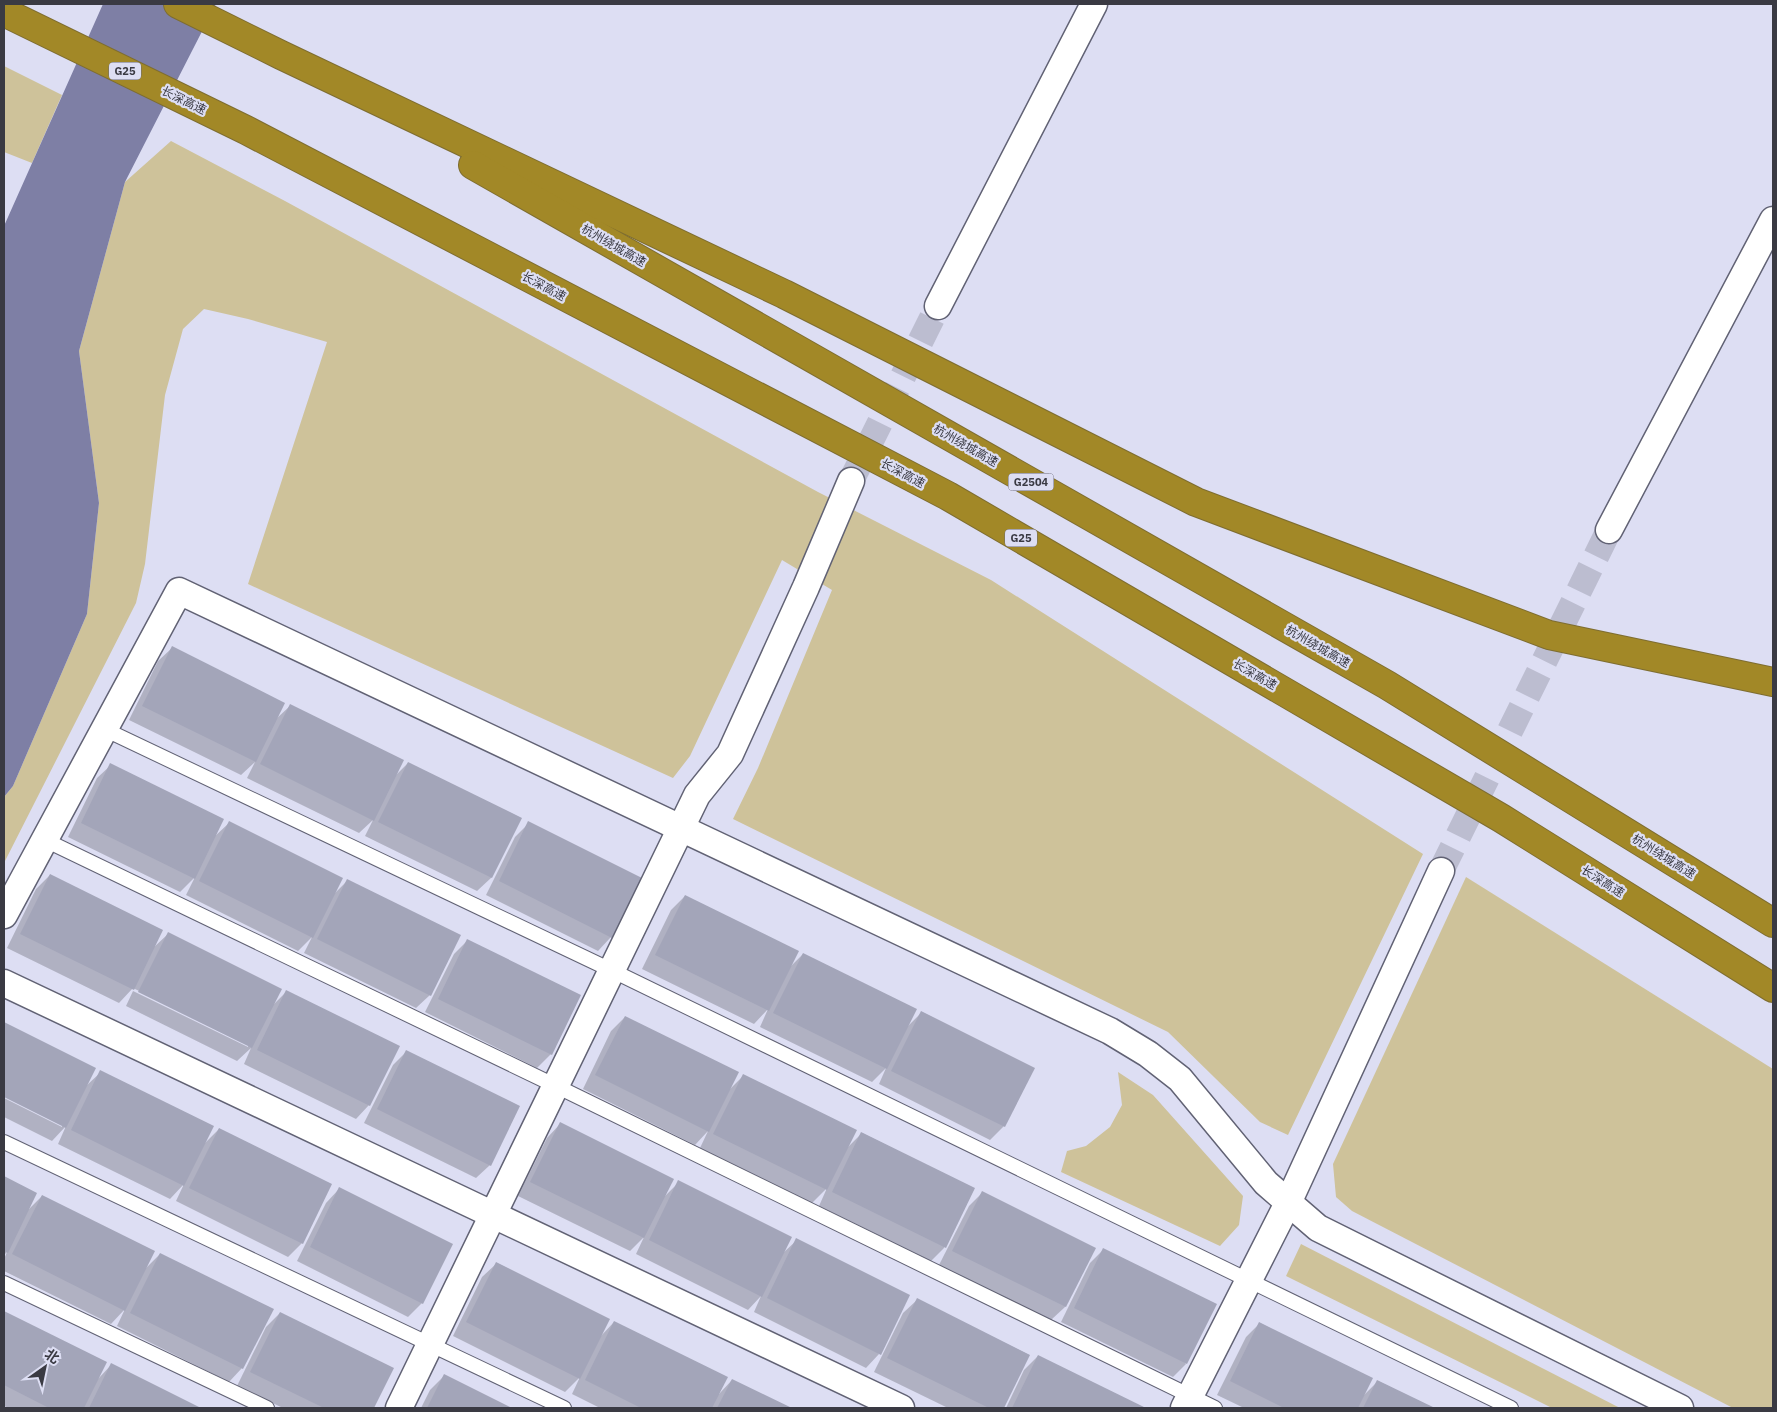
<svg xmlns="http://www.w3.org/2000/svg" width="1777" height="1412" font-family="'IBM Plex Sans','Noto Sans SC',sans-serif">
	<rect width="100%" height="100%" fill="#dddef3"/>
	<g fill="#cec29a">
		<path d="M4,66L62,95L32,163L4,152Z"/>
		<path d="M171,141L285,201L818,492L991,580L1423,854L1288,1135L1260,1122L1168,1032L733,819L758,768L832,590L782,560L690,756L673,778L248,584L327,342L248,319L204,309L183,329L165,395L145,564L136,603L4,863V797L13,786L87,614L99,503L79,351L125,182Z"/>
		<path d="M1466,877L1773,1069V1408H1733L1352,1211L1336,1197L1333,1164Z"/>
		<path d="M1118,1072L1153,1095L1243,1196L1239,1225L1220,1246L1061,1172L1067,1151L1086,1146L1110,1127L1122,1105Z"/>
		<path d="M1301,1244L1620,1408H1552L1286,1276Z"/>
	</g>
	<path fill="#7e7fa5" d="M103,4H216L125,182L79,351L99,503L87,614L13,786L4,797V226Z"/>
	<g fill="#0003">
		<path d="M172,648L276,719L290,706L394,777L408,763L520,819L491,878L477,891L365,836L373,820L359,833L247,778L255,762L241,775L129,720L158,661Z"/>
		<path d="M111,765L214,837L229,823L334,894L347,881L430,995L416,1008L304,953L312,937L298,951L186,895L195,877L180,892L68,837L97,778Z"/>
		<path d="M529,823L611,937L598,951L486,895L515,837Z"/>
		<path d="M50,875L153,948L168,934L273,1005L286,992L369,1105L356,1119L244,1064L251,1048L237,1061L126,1006L133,991L248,1047V1045L133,988L119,1003L7,948L36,889Z"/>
		<path d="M685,896L789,968L803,954L907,1027L922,1012L1004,1126L990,1140L879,1084L886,1068L872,1082L760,1027L768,1009L754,1024L642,969L671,910Z"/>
		<path d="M468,940L551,1054L537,1068L425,1012L454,954Z"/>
		<path d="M625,1017L729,1090L744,1075L848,1147L862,1133L974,1189L944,1248L931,1261L819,1206L827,1188L812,1203L700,1148L708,1131L695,1145L583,1089L611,1031Z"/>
		<path d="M4,1024L94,1069L86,1086L101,1072L205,1143L219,1129L302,1243L288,1257L176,1201L184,1184L170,1199L58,1144L66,1126L52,1141L4,1117V1098L62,1127V1124L4,1096Z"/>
		<path d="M407,1051L490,1165L476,1178L364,1123L393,1065Z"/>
		<path d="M560,1124L664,1197L679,1182L783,1253L797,1240L879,1354L866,1368L754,1312L761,1296L748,1310L636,1254L644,1237L630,1251L518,1196L547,1138Z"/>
		<path d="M4,1178L35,1193L27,1211L42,1196L145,1269L160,1254L242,1368L229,1382L117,1326L125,1309L111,1324L4,1271V1259L7,1252L4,1255Z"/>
		<path d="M339,1189L422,1303L408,1317L297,1261L326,1203Z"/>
		<path d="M982,1193L1094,1248L1065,1307L1051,1320L939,1265L969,1206Z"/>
		<path d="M1104,1249L1186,1364L1173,1377L1061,1322L1090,1263Z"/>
		<path d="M496,1264L600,1337L614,1322L719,1394L732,1380L789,1408H600L572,1394L580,1377L565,1392L453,1336L482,1277Z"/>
		<path d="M917,1300L1029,1355L1003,1408H948L874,1372L903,1313Z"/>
		<path d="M4,1312L105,1363L98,1379L111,1365L199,1408H9L4,1406Z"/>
		<path d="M280,1313L392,1369L372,1408H283L237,1386L266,1327Z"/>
		<path d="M1260,1323L1364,1395L1378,1381L1433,1408H1244L1217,1395L1246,1337Z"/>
		<path d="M1038,1356L1143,1408H1006L1024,1370Z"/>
		<path d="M444,1376L509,1408H421L430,1390Z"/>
	</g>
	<g fill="#a3a5b9">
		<path d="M172,646L285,703L256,762L142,706Z"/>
		<path d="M290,704L404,760L374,821L260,764Z"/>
		<path d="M408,762L522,818L492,878L378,822Z"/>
		<path d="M110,763L224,819L195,879L81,823Z"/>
		<path d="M229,821L343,878L313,938L199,881Z"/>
		<path d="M528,821L642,878L612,938L499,881Z"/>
		<path d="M50,874L163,930L134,990L20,934Z"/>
		<path d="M347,879L461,935L431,996L317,939Z"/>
		<path d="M685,895L799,951L769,1011L655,955Z"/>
		<path d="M168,932L282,989L252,1048L138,992Z"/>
		<path d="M467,939L581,995L552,1055L438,999Z"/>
		<path d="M803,953L917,1009L887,1069L773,1013Z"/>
		<path d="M286,990L400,1046L370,1106L257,1050Z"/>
		<path d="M921,1011L1035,1068L1005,1127L891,1071Z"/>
		<path d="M625,1016L739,1072L709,1132L595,1075Z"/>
		<path d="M4,1022L96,1068L66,1128L4,1097Z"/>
		<path d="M406,1050L520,1106L491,1166L377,1109Z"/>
		<path d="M100,1070L214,1126L184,1186L71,1130Z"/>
		<path d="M743,1074L857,1130L827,1190L713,1134Z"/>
		<path d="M560,1122L674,1179L644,1238L530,1182Z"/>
		<path d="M219,1128L332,1184L303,1244L189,1188Z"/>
		<path d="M861,1132L975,1188L946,1248L832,1192Z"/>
		<path d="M4,1176L37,1193L8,1253L4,1251Z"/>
		<path d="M678,1180L792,1237L762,1297L649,1240Z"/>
		<path d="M339,1187L453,1244L423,1304L310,1247Z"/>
		<path d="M982,1191L1096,1248L1066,1307L952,1251Z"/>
		<path d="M42,1195L155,1251L125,1311L12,1254Z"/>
		<path d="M796,1238L910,1295L881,1355L767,1298Z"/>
		<path d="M1103,1248L1217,1304L1187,1364L1074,1308Z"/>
		<path d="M160,1253L274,1309L243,1369L130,1313Z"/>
		<path d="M496,1262L610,1319L580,1379L466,1322Z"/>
		<path d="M917,1298L1030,1355L1004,1408H989L887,1358Z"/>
		<path d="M4,1311L107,1362L84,1408H49L4,1385Z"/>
		<path d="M280,1312L394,1368L374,1408H324L250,1372Z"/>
		<path d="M614,1321L728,1377L712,1408H641L585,1380Z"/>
		<path d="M1259,1322L1373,1378L1358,1408H1284L1230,1381Z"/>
		<path d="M1038,1355L1146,1408H1012Z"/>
		<path d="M111,1363L201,1408H89Z"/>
		<path d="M444,1374L512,1408H427Z"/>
		<path d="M732,1379L792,1408H717Z"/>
		<path d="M1377,1380L1435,1408H1363Z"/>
	</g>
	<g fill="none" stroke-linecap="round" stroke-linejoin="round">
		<g stroke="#bcbdd0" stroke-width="26" stroke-dasharray="26 13" stroke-linecap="butt">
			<path d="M851,481L938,306"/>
			<path d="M1441,871L1609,530"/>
		</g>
		<defs>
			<g id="lane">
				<path d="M104,729L613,971L1511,1408"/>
				<path d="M45,840L556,1086L1215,1408"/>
				<path d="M4,1142L564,1408"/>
				<path d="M4,1283L267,1408"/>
			</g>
			<g id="street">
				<path d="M938,306L1094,4"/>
				<path d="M1609,530L1773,220"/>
				<path d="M4,915L179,591L1110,1031L1148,1054L1180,1079L1266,1183L1318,1228L1680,1408"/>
				<path d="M4,983L901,1408"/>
				<path d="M399,1408L697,795L730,754L806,587L851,481"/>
				<path d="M1184,1408L1288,1203L1441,871"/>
			</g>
			<g id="highway">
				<path d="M178,4L281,55L784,294L1196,502L1549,635L1773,682"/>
				<path d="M4,12L246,130L948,496L1501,818L1773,988"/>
				<path d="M473,165L1387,685L1773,923"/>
			</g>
		</defs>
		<use href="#lane" stroke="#616274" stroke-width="16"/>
		<use href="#street" stroke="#616274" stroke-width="29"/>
		<use href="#highway" stroke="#7e6d31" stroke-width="30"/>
		<use href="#lane" stroke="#fff" stroke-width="14"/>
		<use href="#street" stroke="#fff" stroke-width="26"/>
		<use href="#highway" stroke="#a28827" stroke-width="28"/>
	</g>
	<g text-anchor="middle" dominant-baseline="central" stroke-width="4.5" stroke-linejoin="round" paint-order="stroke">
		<g fill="#dddef3" stroke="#6b6b78" stroke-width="1">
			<rect x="109" y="62.5" width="32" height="17" rx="4"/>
			<rect x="1008.5" y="473.5" width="45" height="17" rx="4"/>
			<rect x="1005" y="529.5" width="32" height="17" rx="4"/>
		</g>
		<g font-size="11" font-weight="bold" fill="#3a3a43">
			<text x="125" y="71">G25</text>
			<text x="1031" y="482">G2504</text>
			<text x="1021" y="538">G25</text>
		</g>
		<g font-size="12" fill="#3a3a43" stroke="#dddef3">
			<text transform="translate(184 100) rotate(26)">长深高速</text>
			<text transform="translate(614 245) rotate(30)">杭州绕城高速</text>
			<text transform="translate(544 286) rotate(28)">长深高速</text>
			<text transform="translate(966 445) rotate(30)">杭州绕城高速</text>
			<text transform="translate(903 473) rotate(28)">长深高速</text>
			<text transform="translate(1318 646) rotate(30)">杭州绕城高速</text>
			<text transform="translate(1255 674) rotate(30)">长深高速</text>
			<text transform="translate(1664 856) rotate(32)">杭州绕城高速</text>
			<text transform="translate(1603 881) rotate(32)">长深高速</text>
		</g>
	</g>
	<rect width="1777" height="1412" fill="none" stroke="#3a3a43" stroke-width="10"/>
	<g transform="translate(45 1367) rotate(33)" stroke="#dddef3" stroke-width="4" paint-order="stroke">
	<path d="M0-4L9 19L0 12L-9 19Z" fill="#3a3a43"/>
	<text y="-8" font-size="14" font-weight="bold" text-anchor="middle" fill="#3a3a43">北</text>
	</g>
</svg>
